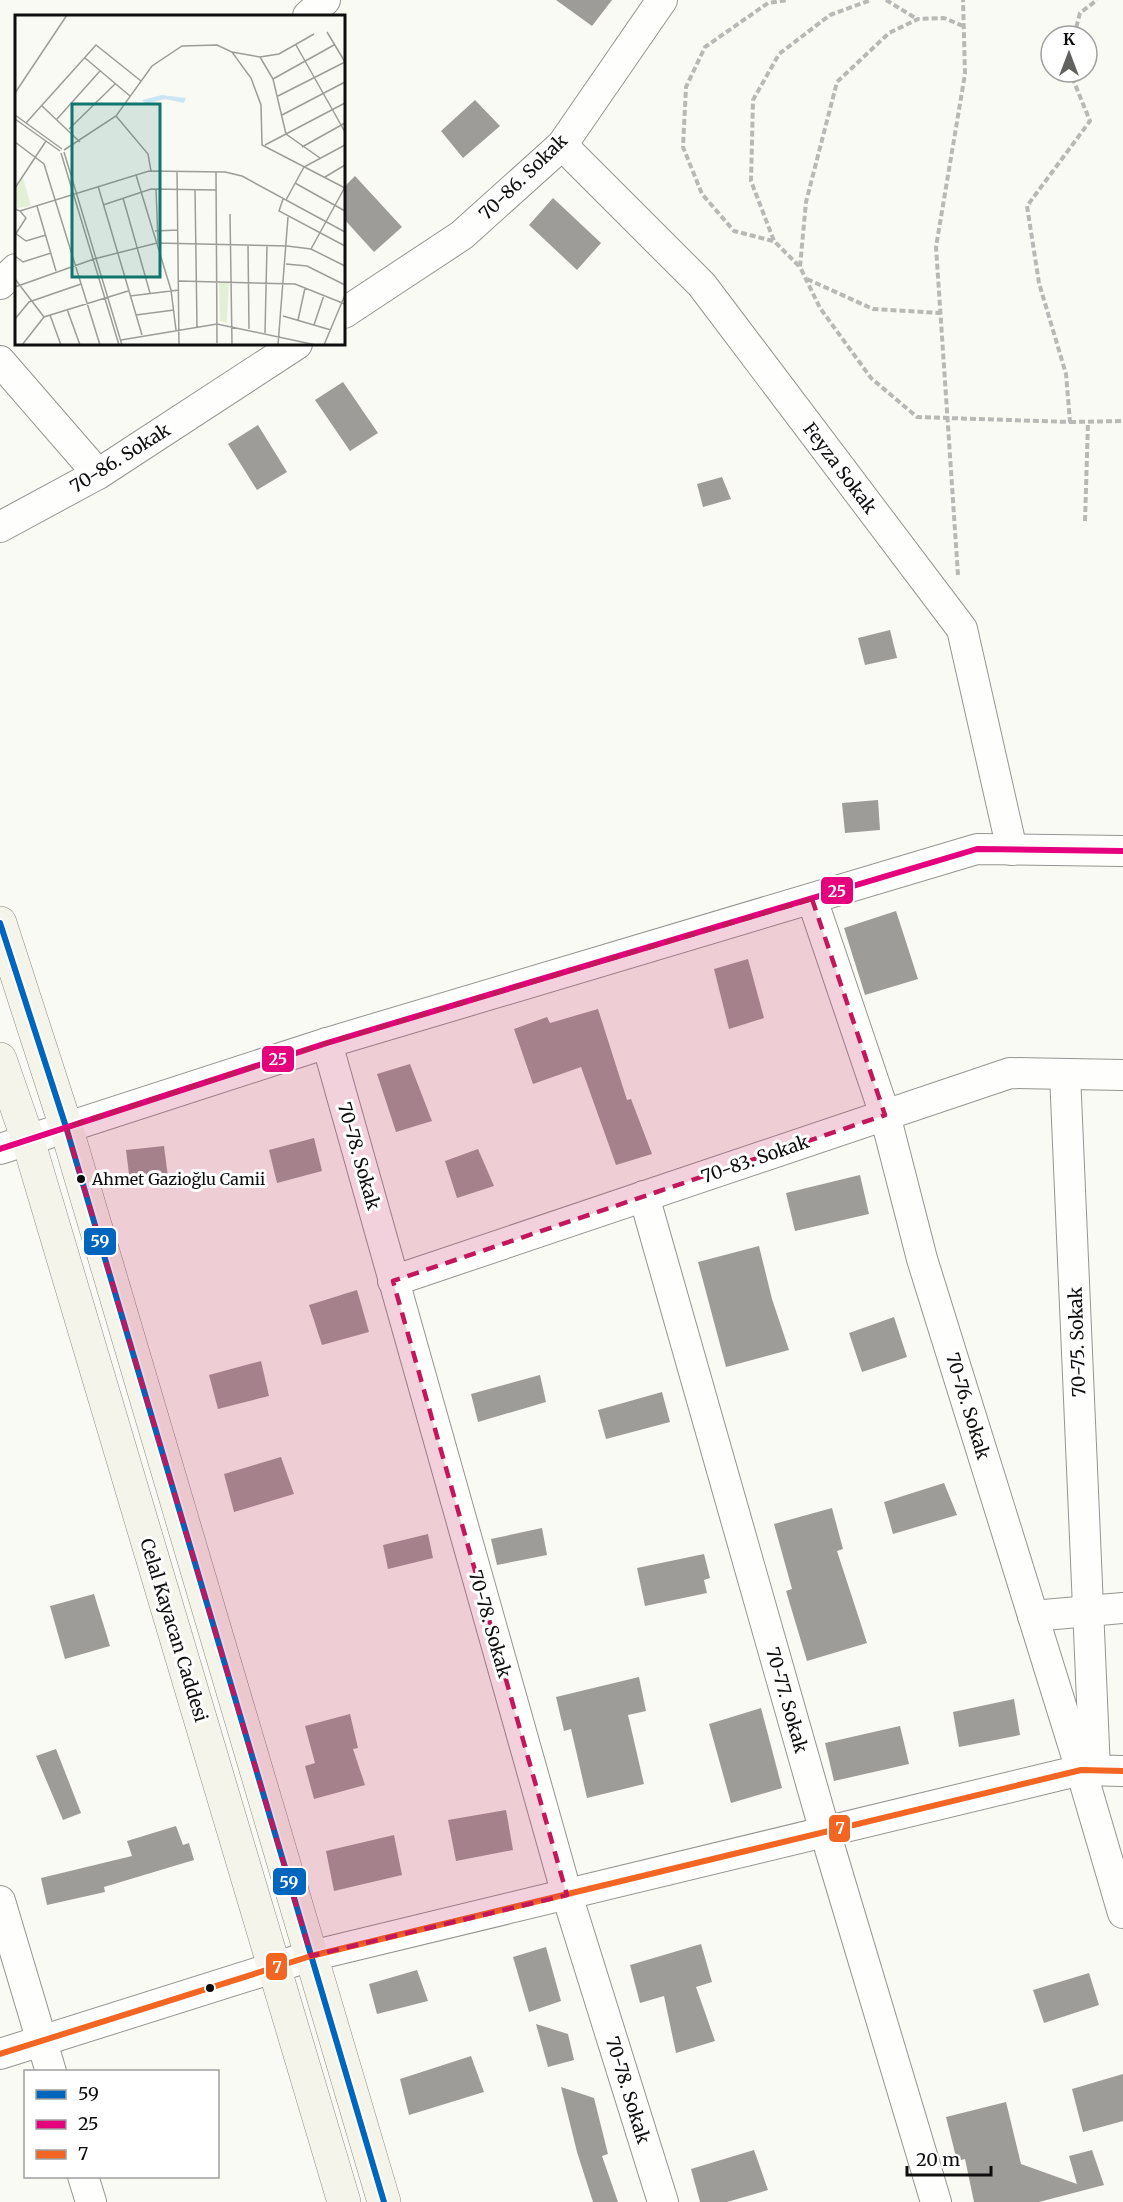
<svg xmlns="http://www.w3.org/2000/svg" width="1123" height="2202" font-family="Merriweather,serif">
	<rect width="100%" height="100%" fill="#fafaf4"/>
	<g fill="#9e9c99">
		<path d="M556,0H612L592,26Z"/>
		<path d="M475,100L500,126L463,158L441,131Z"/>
		<path d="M355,176L402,227L374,252L344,219V187Z"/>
		<path d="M553,198L601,243L577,270L529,225Z"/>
		<path d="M343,382L378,433L350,451L315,400Z"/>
		<path d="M258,425L287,472L257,490L228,444Z"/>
		<path d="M722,477L731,499L703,507L697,484Z"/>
		<path d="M890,630L897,658L865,665L858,638Z"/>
		<path d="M878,800L880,830L845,833L842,803Z"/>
		<path d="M896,911L918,979L865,995L844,928Z"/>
		<path d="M748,959L764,1018L729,1029L714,969Z"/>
		<path d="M598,1009L627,1100L631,1099L652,1154L616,1165L581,1067L533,1084L514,1029L547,1017L550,1023Z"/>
		<path d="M410,1064L432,1121L396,1132L377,1074Z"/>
		<path d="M314,1138L322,1171L277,1183L269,1150Z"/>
		<path d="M164,1146L168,1177L130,1182L126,1150Z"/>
		<path d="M478,1149L494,1186L457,1198L445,1161Z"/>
		<path d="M860,1175L869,1214L795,1231L786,1193Z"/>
		<path d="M759,1246L772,1299L789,1350L726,1367L698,1262Z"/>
		<path d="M357,1290L369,1332L322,1345L309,1305Z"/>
		<path d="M894,1317L907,1357L862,1372L849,1333Z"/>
		<path d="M261,1361L269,1396L218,1409L209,1375Z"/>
		<path d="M540,1375L546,1402L478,1422L471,1394Z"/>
		<path d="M662,1392L670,1422L606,1439L598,1410Z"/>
		<path d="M281,1457L294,1494L234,1512L224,1474Z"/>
		<path d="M944,1483L957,1515L893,1534L884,1502Z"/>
		<path d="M832,1508L843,1549L837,1551L867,1643L807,1661L786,1591L792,1589L774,1524Z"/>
		<path d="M542,1528L547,1555L497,1565L491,1539Z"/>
		<path d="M428,1534L433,1558L388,1569L383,1545Z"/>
		<path d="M704,1554L710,1578L704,1580L707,1593L645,1606L637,1568Z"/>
		<path d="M94,1594L110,1646L65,1659L50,1606Z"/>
		<path d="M639,1677L646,1711L628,1715L644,1784L587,1798L571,1729L564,1731L556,1697Z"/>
		<path d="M1014,1699L1020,1735L959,1747L953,1712Z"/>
		<path d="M761,1708L782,1788L731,1803L709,1724Z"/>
		<path d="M350,1714L358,1748L353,1749L365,1785L314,1799L305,1766L315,1763L305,1726Z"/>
		<path d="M900,1726L909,1764L834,1781L825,1743Z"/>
		<path d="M56,1749L81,1813L63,1820L36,1756Z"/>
		<path d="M506,1810L513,1850L456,1861L448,1820Z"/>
		<path d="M176,1826L183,1845L189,1843L194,1860L104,1887L105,1892L47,1905L41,1878L132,1856L127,1841Z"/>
		<path d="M394,1835L402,1875L334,1891L326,1851Z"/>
		<path d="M701,1944L712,1982L696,1987L715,2041L676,2053L664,1996L640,2003L630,1965Z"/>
		<path d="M546,1947L561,2001L529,2012L513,1957Z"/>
		<path d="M417,1970L428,2001L377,2014L369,1984Z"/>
		<path d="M1089,1973L1099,2005L1044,2023L1033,1990Z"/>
		<path d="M536,2024L568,2034L574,2060L548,2067Z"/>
		<path d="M471,2056L484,2092L409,2115L400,2079Z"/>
		<path d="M1123,2074V2121L1083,2132L1072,2089Z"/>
		<path d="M561,2087L594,2098L608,2154L602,2156L618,2202H593L577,2152Z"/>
		<path d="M1006,2102L1021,2164L1077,2184L1069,2156L1092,2150L1104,2185L1039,2202H974L965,2159L957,2161L946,2117Z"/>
		<path d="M754,2150L768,2190L727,2202H700L691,2169Z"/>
	</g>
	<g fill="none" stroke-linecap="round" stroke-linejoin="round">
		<defs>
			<g id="street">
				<path d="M308,16L325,0"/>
				<path d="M562,145L702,285L962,629L1012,850"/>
				<path d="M0,284L16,269"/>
				<path d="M344,313L462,235L562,145L662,0"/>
				<path d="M0,361L98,474"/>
				<path d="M0,527L98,474L297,344"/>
				<path d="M812,899L885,1115L922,1259L1081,1770L1123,1913"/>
				<path d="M327,1043L567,1895L663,2202"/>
				<path d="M1065,1074L1095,1770"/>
				<path d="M0,1149L327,1043L977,849L1123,851"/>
				<path d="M644,1196L825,1832L936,2202"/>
				<path d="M393,1281L1010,1073L1123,1075"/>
				<path d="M1033,1616L1123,1608"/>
				<path d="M0,1901L51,2072"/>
				<path d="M0,2054L311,1956L1081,1770L1123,1771"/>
				<path d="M83,2176L91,2202"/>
			</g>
			<g id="secondary">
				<path d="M0,923L66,1127L384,2202"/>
				<path d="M0,1059L28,1140L344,2202"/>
			</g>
		</defs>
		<use href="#street" stroke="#949492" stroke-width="32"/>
		<use href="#secondary" stroke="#8b8b88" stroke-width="34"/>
		<g stroke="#b8b8b7" stroke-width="4" stroke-dasharray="6 3" stroke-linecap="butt">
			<path d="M886,0L917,19"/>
			<path d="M963,26L944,18L918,19L889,33L837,82L806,202L800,267L820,308L871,378L917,417L1070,422L1066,374L1039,283L1027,206L1090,121L1070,72"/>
			<path d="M1074,36L1080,13L1097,0"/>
			<path d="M773,241L734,231L702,194L683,147L686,87L705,47L768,3L788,0"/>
			<path d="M799,266L774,241L751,181L753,100L779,54L830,15L871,0"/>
			<path d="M807,279L873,309L941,313"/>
			<path d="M1070,422L1123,421"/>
			<path d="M1085,521L1088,422"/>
			<path d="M958,575L936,247L965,74L963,0"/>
		</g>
		<use href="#street" stroke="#fefefd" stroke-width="30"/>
		<use href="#secondary" stroke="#f4f4eb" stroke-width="33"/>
		<defs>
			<path id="bus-1" d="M0,923L66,1127L384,2202"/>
			<path id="bus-2" d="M0,1149L327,1043L977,849L1123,851"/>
			<path id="bus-3" d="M0,2054L311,1956L1081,1770L1123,1771"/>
		</defs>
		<use href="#bus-1" stroke="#fff" stroke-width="10"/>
		<use href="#bus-2" stroke="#fff" stroke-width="10"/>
		<use href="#bus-3" stroke="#fff" stroke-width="10"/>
		<use href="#bus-1" stroke="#0065bd" stroke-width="6"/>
		<use href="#bus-2" stroke="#e5007d" stroke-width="6"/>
		<use href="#bus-3" stroke="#f26522" stroke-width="6"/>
	</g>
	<path fill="#c2185b" fill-opacity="0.2" stroke="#c2185b" stroke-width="4.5" stroke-dasharray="12 8" stroke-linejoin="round" d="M812,899L885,1115L393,1281L567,1895L311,1956L66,1127L327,1043Z"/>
	<g fill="#0e0e0e" stroke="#fff" stroke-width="2">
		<circle cx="81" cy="1179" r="5"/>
		<circle cx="210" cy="1988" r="5"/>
	</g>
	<g text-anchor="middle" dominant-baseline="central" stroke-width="6" stroke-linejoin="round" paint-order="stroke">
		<g font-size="16" fill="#0e0e0e" stroke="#fff" text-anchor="start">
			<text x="92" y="1179">Ahmet Gazioğlu Camii</text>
		</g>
		<g font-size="18" fill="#0e0e0e" stroke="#fff">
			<text transform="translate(523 177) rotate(-44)">70-86. Sokak</text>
			<text transform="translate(120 458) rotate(-32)">70-86. Sokak</text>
			<text transform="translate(840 468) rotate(53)">Feyza Sokak</text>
			<text transform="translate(359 1156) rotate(74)">70-78. Sokak</text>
			<text transform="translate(755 1159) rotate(-19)">70-83. Sokak</text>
			<text transform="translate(1077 1342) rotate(-92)">70-75. Sokak</text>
			<text transform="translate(968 1406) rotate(73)">70-76. Sokak</text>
			<text transform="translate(490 1624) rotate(74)">70-78. Sokak</text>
			<text transform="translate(174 1630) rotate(73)">Celal Kayacan Caddesi</text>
			<text transform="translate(787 1700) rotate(74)">70-77. Sokak</text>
			<text transform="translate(628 2090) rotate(73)">70-78. Sokak</text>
		</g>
	</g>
	<g transform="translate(15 15)">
		<rect width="330" height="330" fill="#fafaf4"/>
		<path d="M8,163L16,191L2,193L0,175ZM204,268H214L212,308L205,306Z" fill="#e3f0d5"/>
		<path d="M147,80L171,83L169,88L150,84L131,89L127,85Z" fill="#cbe5f3"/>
		<path fill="none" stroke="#9c9c98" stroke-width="1.5" d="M312,17L330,47M281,30L330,117M217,37L245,42L264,39L299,19M245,42L258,64L271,119L305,143M70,43L115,81M258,64L319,30M0,78L52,0M263,81L330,47M26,90L65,127M0,100L47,134M267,100L330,67M101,101L133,139L136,156M0,104L45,136M42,104L85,56M11,108L81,30L126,66M54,114L100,69M0,127L29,149L85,330M250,130L330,88M287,132L330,108M49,135L101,101L137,51L167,31L202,30L217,37L236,63L246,90L247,130L330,173M49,137L107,330M46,138L104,330M162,156L164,330M201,157L202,328M121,160L156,275L161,315M310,162L330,150M280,168L330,196M83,171L127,320M0,173L31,126M141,174L143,227M180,174L182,312M108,183L135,278M268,184L264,196L330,231M271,185L289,152L330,130M88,190L136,174L201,175M22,191L41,256M0,194L5,196L134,156L210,157L227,161L330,217M215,199L217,329M140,216L163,215M0,218L11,226L31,220M0,220L11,203L5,196M233,230L234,314M296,234L330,172M0,241L8,247L36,238M271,249L292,251L330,270M0,264L29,302M164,266L280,269L330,289M0,272L79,244L142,228L272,231L296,234L330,251M115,281L164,275M52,294L65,330M35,300L46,330M121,300L159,295M268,301L316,315M0,304L14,287L66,269M283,305L290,273M299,310L309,280M250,318L252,230M106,325L202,309L301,330M7,330L29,302L113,276M186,330H220M263,330L273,202M309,330L330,280"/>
		<path fill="#0f766e" fill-opacity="0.15" stroke="#0f766e" stroke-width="3" d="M57,89H145V262H57Z"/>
		<rect width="330" height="330" fill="none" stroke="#0e0e0e" stroke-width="3"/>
	</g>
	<g stroke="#fff" stroke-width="2">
		<rect x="820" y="876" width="34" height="29" rx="6" fill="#e5007d"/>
		<rect x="261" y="1045" width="34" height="28" rx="6" fill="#e5007d"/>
		<rect x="83" y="1227" width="34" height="29" rx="6" fill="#0065bd"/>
		<rect x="828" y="1814" width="23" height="29" rx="6" fill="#f26522"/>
		<rect x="272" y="1867" width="35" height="29" rx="6" fill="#0065bd"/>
		<rect x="265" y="1952" width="23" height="29" rx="6" fill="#f26522"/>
	</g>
	<g font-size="16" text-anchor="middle" font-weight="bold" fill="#fff">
		<text x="837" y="897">25</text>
		<text x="278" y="1065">25</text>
		<text x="100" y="1247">59</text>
		<text x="840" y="1834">7</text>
		<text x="289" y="1888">59</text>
		<text x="277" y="1973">7</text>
	</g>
	<rect x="24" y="2070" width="195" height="108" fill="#ffffff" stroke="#9f9f9f" stroke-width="1.5"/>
	<rect x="36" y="2090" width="30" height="9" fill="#0065bd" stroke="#9f9f9f" stroke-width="1.5"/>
	<text x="78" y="2100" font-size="18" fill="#0e0e0e">59</text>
	<rect x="36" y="2120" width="30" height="9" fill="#e5007d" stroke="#9f9f9f" stroke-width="1.5"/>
	<text x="78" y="2130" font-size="18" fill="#0e0e0e">25</text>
	<rect x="36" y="2150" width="30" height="9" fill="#f26522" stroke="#9f9f9f" stroke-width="1.5"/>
	<text x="78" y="2160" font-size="18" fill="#0e0e0e">7</text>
	<g transform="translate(1069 54)"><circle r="28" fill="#ffffff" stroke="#9f9f9f" stroke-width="1.5"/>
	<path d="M0-4.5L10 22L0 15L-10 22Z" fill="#61615e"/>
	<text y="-9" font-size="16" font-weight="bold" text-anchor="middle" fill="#0e0e0e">K</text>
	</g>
	<path d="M907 2166v9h84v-9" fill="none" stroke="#0e0e0e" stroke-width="3"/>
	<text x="916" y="2166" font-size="18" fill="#0e0e0e" stroke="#ffffff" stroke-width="4.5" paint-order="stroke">20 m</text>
</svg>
